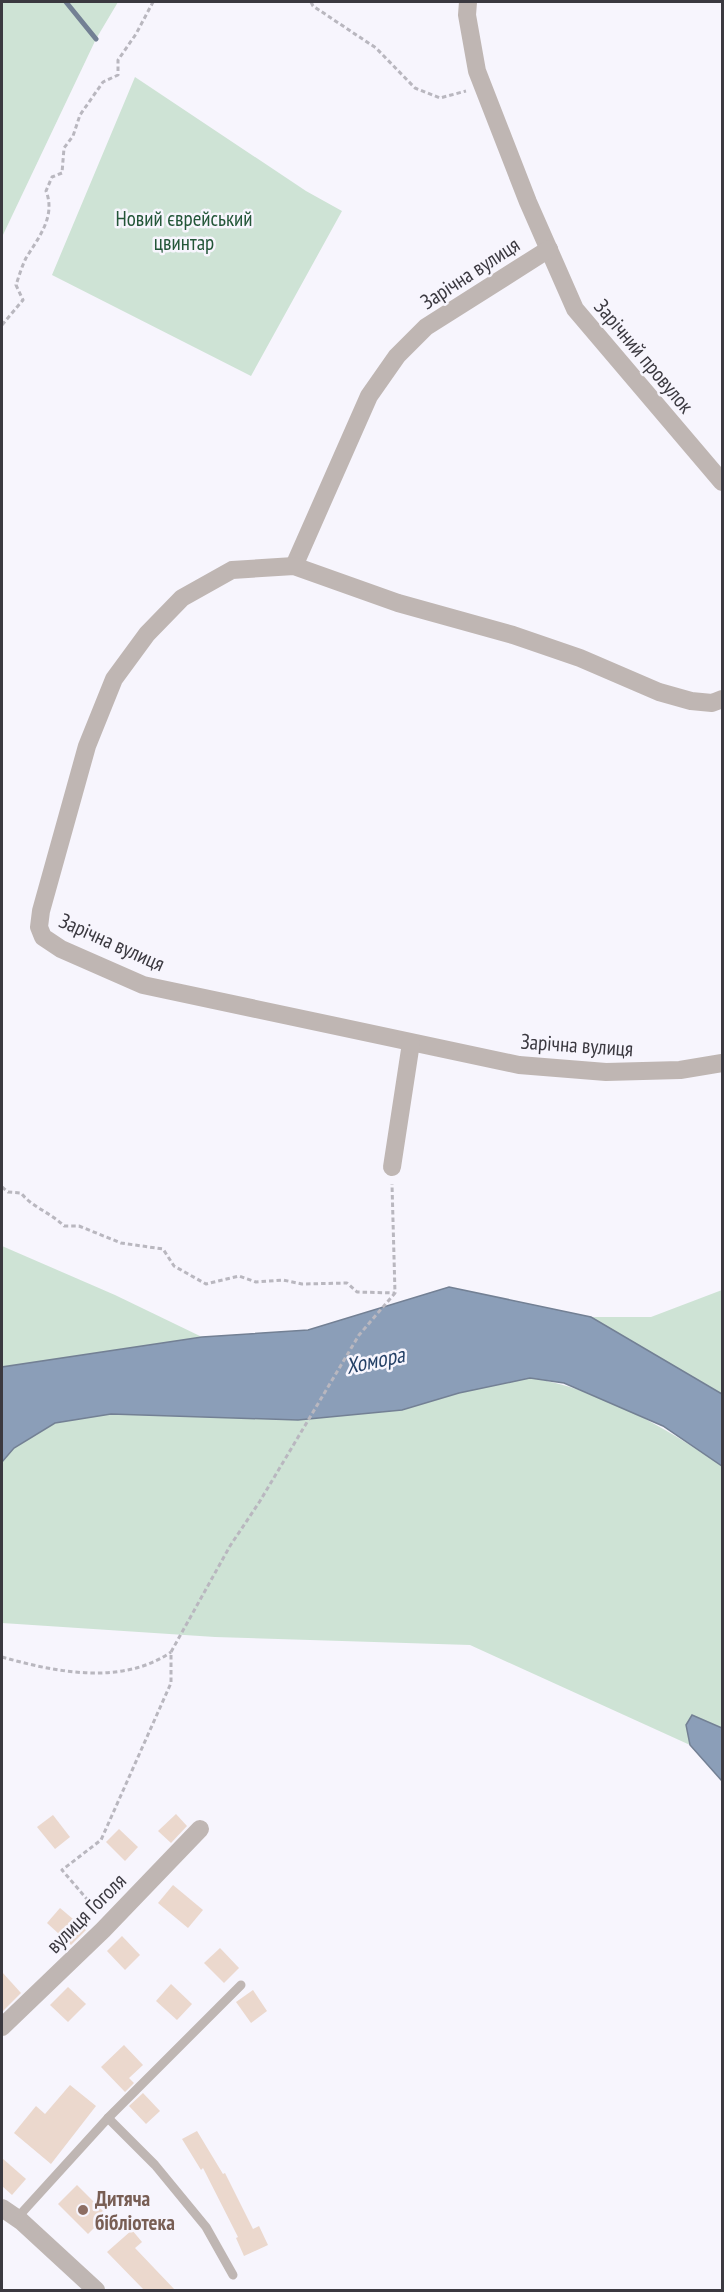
<svg xmlns="http://www.w3.org/2000/svg" width="724" height="2292" font-family="'PT Sans Narrow',sans-serif">
	<rect width="100%" height="100%" fill="#f7f5fd"/>
	<g fill="#cee3d5">
		<path d="M2,2H118L96,39L2,237Z"/>
		<path d="M135,77L306,191L342,211L251,376L52,275Z"/>
		<path d="M2,1246L115,1295L202,1337L2,1367Z"/>
		<path d="M722,1290V1394L591,1317H651Z"/>
		<path d="M530,1378C601,1389 664,1427 722,1466V1728L692,1715L686,1725L690,1745L470,1645L215,1637L2,1623V1462L14,1448L55,1423L111,1414L298,1420L402,1410L459,1393Z"/>
	</g>
	<g fill="#8b9eb8" stroke="#738094" stroke-width="1.5">
		<path d="M449,1287L591,1317L722,1394V1466L663,1426L564,1383L530,1378L459,1393L402,1410L298,1420L111,1414L55,1423L14,1448L2,1462V1367L202,1337L308,1330Z"/>
		<path d="M692,1715L722,1728V1781L690,1745L686,1725Z"/>
	</g>
	<g fill="none" stroke-linecap="round" stroke-linejoin="round">
		<path stroke="#738094" stroke-width="5" d="M66,2L96,39"/>
	</g>
	<g fill="#ebd8cd">
		<path d="M176,1814L187,1826L171,1843L158,1831Z"/>
		<path d="M53,1815L70,1837L55,1849L37,1827Z"/>
		<path d="M119,1829L138,1847L125,1861L106,1842Z"/>
		<path d="M173,1885L203,1910L188,1928L158,1903Z"/>
		<path d="M60,1908L86,1930L71,1945L47,1923Z"/>
		<path d="M122,1936L140,1955L125,1970L107,1951Z"/>
		<path d="M220,1948L239,1968L224,1983L204,1963Z"/>
		<path d="M2,1972L21,1993L2,2012Z"/>
		<path d="M171,1984L192,2004L177,2020L156,2001Z"/>
		<path d="M68,1987L86,2004L68,2022L50,2005Z"/>
		<path d="M253,1990L267,2011L251,2023L236,2002Z"/>
		<path d="M124,2045L143,2065L129,2078L134,2083L125,2092L101,2067Z"/>
		<path d="M70,2085L96,2106L51,2164L14,2133L36,2106L45,2114Z"/>
		<path d="M143,2093L160,2111L146,2124L129,2106Z"/>
		<path d="M197,2131L223,2174L225,2173L253,2229L259,2226L268,2245L244,2256L236,2238L238,2237L203,2168L201,2170L182,2139Z"/>
		<path d="M2,2158L26,2179L12,2195L2,2186Z"/>
		<path d="M77,2185L107,2215L88,2234L58,2204Z"/>
		<path d="M132,2230L142,2242L135,2248L175,2290H144L107,2252Z"/>
	</g>
	<g fill="none" stroke-linecap="round" stroke-linejoin="round">
		<g stroke="#b9b7bf" stroke-width="3" stroke-dasharray="4.5 3" stroke-linecap="butt">
			<path d="M311,2L313,6L376,48L415,88L440,98L466,91"/>
			<path d="M2,325L23,300L16,285C19,276 22,266 26,258C39,237 56,216 46,191L52,177L62,173L64,148L73,136L80,115L103,82L118,75V60L136,34L153,2"/>
			<path d="M2,1187L8,1192L21,1193C33,1208 50,1212 64,1226H79L121,1243L163,1249L174,1266L206,1284L239,1276L256,1282L283,1280L302,1284L347,1283L357,1292L395,1293"/>
			<path d="M2,1657C55,1672 122,1686 171,1652"/>
			<path d="M98,1912L62,1870L101,1840L171,1683V1652L230,1546L260,1501L359,1335L395,1293L392,1184"/>
		</g>
		<g stroke="#bfb6b3" stroke-width="9">
			<path d="M108,2118L155,2165L206,2227L233,2275"/>
			<path d="M17,2218L108,2118L241,1985"/>
		</g>
		<g stroke="#bfb6b3" stroke-width="18">
			<path d="M468,2L467,15L477,71L528,202L575,309L722,482"/>
			<path d="M294,566L369,396L397,356L426,327L549,249"/>
			<path d="M722,699L712,703L691,701L659,692L580,658L513,635L398,603L294,566L232,570L182,598L147,634L114,679L87,746L41,911L39,927L43,937L61,949L143,985L519,1065L606,1072L680,1070L722,1063"/>
			<path d="M392,1167L411,1043"/>
			<path d="M2,2027L103,1930L200,1829"/>
			<path d="M2,2208L21,2221L96,2290"/>
		</g>
	</g>
	<circle fill="#8d6e63" stroke="#f7f5fd" stroke-width="2" cx="83" cy="2210" r="6"/>
	<g text-anchor="middle" dominant-baseline="central" stroke-width="5" stroke-linejoin="round" paint-order="stroke">
		<g font-size="21" fill="#235638" stroke="#f7f5fd">
			<text x="184" y="218">Новий єврейський<tspan x="184" dy="24">цвинтар</tspan></text>
		</g>
		<g font-size="21" fill="#3b3940" stroke="#f7f5fd">
			<text transform="translate(470 273) rotate(-33)">Зарічна вулиця</text>
			<text transform="translate(644 356) rotate(50)">Зарічний провулок</text>
			<text transform="translate(112 942) rotate(24)">Зарічна вулиця</text>
			<text transform="translate(577 1045) rotate(4)">Зарічна вулиця</text>
			<text transform="translate(86 1913) rotate(-45)">вулиця Гоголя</text>
		</g>
		<g font-size="21" font-weight="bold" fill="#785e54" stroke="#f7f5fd" text-anchor="start">
			<text x="95" y="2198">Дитяча<tspan x="95" dy="24">бібліотека</tspan></text>
		</g>
		<g font-size="22" font-style="italic" fill="#244066" stroke="#f7f5fd">
			<text transform="translate(375 1360) rotate(-12)">Хомора</text>
		</g>
	</g>
	<rect width="724" height="2292" fill="none" stroke="#3b3940" stroke-width="6"/>
</svg>
